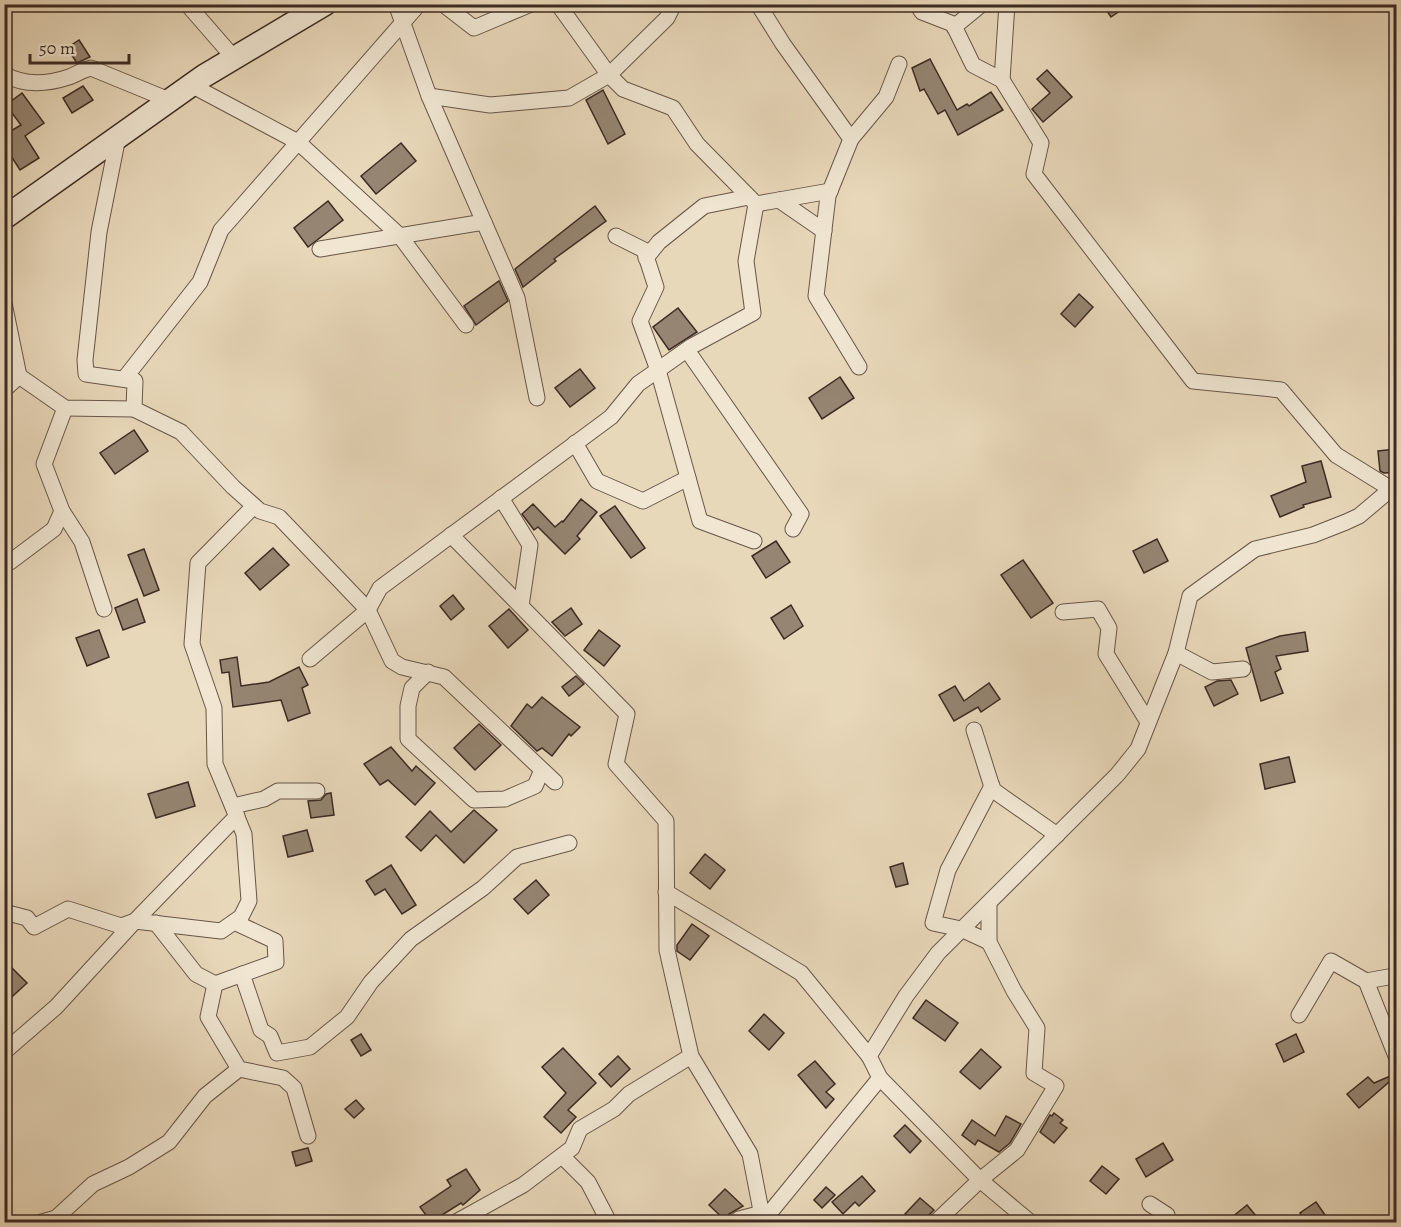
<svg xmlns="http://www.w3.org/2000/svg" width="1401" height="1227" font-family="Alegreya,serif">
	<rect width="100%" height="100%" fill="#e8d8ba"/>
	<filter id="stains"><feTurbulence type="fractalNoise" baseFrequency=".00333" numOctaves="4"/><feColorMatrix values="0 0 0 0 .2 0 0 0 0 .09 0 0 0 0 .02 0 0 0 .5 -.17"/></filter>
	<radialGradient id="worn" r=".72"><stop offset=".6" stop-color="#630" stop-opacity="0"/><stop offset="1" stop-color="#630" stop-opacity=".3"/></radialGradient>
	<g fill="#958572" stroke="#3c2b24" stroke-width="1.5">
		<path d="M1102,4H1130L1111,17Z"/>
		<path d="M79,40L90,57L77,63L67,48Z"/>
		<path d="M930,59L957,110L967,104L969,106L991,92L1003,110L958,135L945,110L938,114L924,89L920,91L912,68Z"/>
		<path d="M1047,70L1072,97L1043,122L1032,109L1050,93L1037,79Z"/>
		<path d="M83,86L93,100L72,113L63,98Z"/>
		<path d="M603,90L625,134L608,144L586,100Z"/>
		<path d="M22,93L44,123L25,136L39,158L20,170L4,145V135L21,125L6,105Z"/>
		<path d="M401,143L416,161L376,194L361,176Z"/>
		<path d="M328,201L343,220L308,247L294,228Z"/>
		<path d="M595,206L606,221L554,259L556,261L523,287L515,269Z"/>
		<path d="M499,281L508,301L476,325L464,306Z"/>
		<path d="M1079,294L1093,307L1075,327L1061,314Z"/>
		<path d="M678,308L697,332L669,350L653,327Z"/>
		<path d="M580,369L595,388L570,407L555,388Z"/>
		<path d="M840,377L854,398L822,419L809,398Z"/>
		<path d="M134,430L148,451L115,474L100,453Z"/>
		<path d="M1396,449V472L1384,473L1380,471L1378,451Z"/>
		<path d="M1321,461L1331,497L1303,505L1304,507L1280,517L1271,496L1306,482L1302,466Z"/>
		<path d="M581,499L597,512L577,536L580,539L565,554L538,527L534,530L522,514L533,504L555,527L562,521L563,522Z"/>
		<path d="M615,506L645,548L631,558L600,516Z"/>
		<path d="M1157,539L1168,561L1144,573L1133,551Z"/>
		<path d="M776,541L790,562L766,578L752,556Z"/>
		<path d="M273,548L289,565L260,590L245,573Z"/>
		<path d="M144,549L159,590L144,596L128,555Z"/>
		<path d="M1023,560L1053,603L1031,618L1001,575Z"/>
		<path d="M453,595L464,609L451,620L440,606Z"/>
		<path d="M137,599L145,622L123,630L115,608Z"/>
		<path d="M791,605L803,626L784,639L771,618Z"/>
		<path d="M571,608L582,624L565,636L552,622Z"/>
		<path d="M509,609L528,630L508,648L489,626Z"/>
		<path d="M99,630L109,657L87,666L76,638Z"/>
		<path d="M599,630L620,646L604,666L584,650Z"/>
		<path d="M1305,632L1308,651L1276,656L1281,669L1275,672L1283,693L1261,701L1246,648L1280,636Z"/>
		<path d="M237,657L241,686L269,682L299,667L308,685L302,688L310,713L288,721L281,700L233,707L229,672L222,673L220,660Z"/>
		<path d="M576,676L584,684L569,696L562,687Z"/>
		<path d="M1231,680L1238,694L1214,706L1205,687L1217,681Z"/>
		<path d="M989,683L1000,699L981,712L978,707L954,721L939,695L955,686L964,701Z"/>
		<path d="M542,697L580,727L571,736L569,734L552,756L542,748L537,751L511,726L527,704L532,708Z"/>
		<path d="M479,724L501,745L475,770L454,748Z"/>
		<path d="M391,747L412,771L416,766L435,783L415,805L388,780L380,785L364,764Z"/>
		<path d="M1289,757L1295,782L1265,789L1260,764Z"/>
		<path d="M188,782L195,806L156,818L148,794Z"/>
		<path d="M331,793L334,815L311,818L308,801L321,800L326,794Z"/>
		<path d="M474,810L497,830L464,863L436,835L421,851L406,837L430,811L451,832Z"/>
		<path d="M307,830L313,851L288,857L283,836Z"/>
		<path d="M705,854L725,870L710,889L690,873Z"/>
		<path d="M903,863L908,884L896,887L890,867Z"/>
		<path d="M391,865L416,905L402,914L385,889L375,895L366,881Z"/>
		<path d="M536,880L549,895L528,914L514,899Z"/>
		<path d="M692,924L709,936L690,960L677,951V945Z"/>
		<path d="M4,960L27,983L4,1004Z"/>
		<path d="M926,1000L958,1023L945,1041L913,1018Z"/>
		<path d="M764,1014L784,1033L769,1050L749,1031Z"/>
		<path d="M361,1034L371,1050L361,1056L351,1040Z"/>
		<path d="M1296,1034L1304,1052L1284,1062L1276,1044Z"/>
		<path d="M563,1048L596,1083L568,1110L576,1117L561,1133L544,1117L566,1093L542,1067Z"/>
		<path d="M981,1049L1001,1067L980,1089L960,1072Z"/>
		<path d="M618,1056L630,1069L611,1087L599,1074Z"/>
		<path d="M815,1061L835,1084L826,1092L834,1099L826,1108L798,1075Z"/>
		<path d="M1395,1074L1396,1076L1359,1108L1347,1094L1368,1077L1374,1083Z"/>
		<path d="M356,1100L364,1109L354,1118L345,1109Z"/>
		<path d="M1054,1113L1063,1120L1060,1123L1067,1128L1054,1143L1040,1132L1050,1115L1052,1116Z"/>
		<path d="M1006,1116L1021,1124L1010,1143L999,1152L978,1140L975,1145L962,1135L972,1120L995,1136Z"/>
		<path d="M905,1125L921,1141L910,1153L894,1136Z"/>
		<path d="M1163,1143L1173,1160L1146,1177L1136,1159Z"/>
		<path d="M308,1148L312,1161L296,1166L292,1152Z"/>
		<path d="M1102,1166L1119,1179L1106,1194L1090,1181Z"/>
		<path d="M466,1169L480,1190L463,1205L461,1203L431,1222L420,1207L451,1186L447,1180Z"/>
		<path d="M862,1176L875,1191L859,1206L855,1202L843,1214L832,1202Z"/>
		<path d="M826,1187L835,1195L822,1208L814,1200Z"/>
		<path d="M725,1189L743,1206L729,1214L726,1221L709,1205Z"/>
		<path d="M920,1198L934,1210L929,1215L926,1222H914L905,1214Z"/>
		<path d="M1316,1202L1330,1222H1306L1300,1213Z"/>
		<path d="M1247,1205L1261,1222H1226Z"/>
	</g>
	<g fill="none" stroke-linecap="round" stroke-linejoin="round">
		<defs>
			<g id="street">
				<path d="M187,4L234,58"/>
				<path d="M396,4L429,96L517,298L537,398"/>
				<path d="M443,4L474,28L531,4"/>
				<path d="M758,4L783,44L851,139"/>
				<path d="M917,4L922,12L953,24L973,65L1002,80L1041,143L1034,174L1193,381L1281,390L1336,455L1391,489"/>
				<path d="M954,27L982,4"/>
				<path d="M4,74C24,86 48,84 69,77C77,74 82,70 91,68L169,100"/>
				<path d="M1002,80L1007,4"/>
				<path d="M191,85L298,142L400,236L466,325"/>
				<path d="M429,96L490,105L569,98L609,75L667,18L674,4"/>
				<path d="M118,137L99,232L85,360L86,374L135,381L134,409L181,432L233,487L260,511L279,517L368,610L392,661L402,667L444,677L555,782"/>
				<path d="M779,200L830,191"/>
				<path d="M756,204L779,200L824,231"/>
				<path d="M616,236L644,250L656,287L640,321L658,370L700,521L754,541"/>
				<path d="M320,249L484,222"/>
				<path d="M646,258L659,242L704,206L749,197"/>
				<path d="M4,303L19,376L4,390"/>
				<path d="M687,350L801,514L793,529"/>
				<path d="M859,367L816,296L828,196L851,139L886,97L899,64"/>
				<path d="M19,376L65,408L134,409"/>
				<path d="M124,379L200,282L221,230L419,4"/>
				<path d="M65,408L44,464L62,511L82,542L104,609"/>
				<path d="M575,443L597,481L643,501L688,478"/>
				<path d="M501,498L530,545L521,606"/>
				<path d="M451,535L627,714L616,764L666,821L667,950L691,1056L750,1154L763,1221L880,1078"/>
				<path d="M4,563L10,562L54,529L62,511"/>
				<path d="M1063,612L1098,609L1109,628L1106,654L1148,722"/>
				<path d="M1176,653L1212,672L1243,669"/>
				<path d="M310,659L368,610L380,588L611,417L638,384L692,346L753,313L746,261L756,204L697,144L673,108L623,89L609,75L558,4"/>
				<path d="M428,672L412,688L408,706V739L474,800L505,799L535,786L542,770"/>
				<path d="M974,730L993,790L1057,835"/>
				<path d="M233,806L264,799L278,791H317"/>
				<path d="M666,892L801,973L869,1056"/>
				<path d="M4,912L27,918L34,927L68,909L121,926L135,921L221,931L241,917L249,901L244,834L215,764L214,708L192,644L198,563L254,506"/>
				<path d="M156,923L196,974L215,984L208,1017L239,1069L283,1078L294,1088L308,1136"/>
				<path d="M989,942L961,929L933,923L948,870L992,786"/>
				<path d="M242,974L261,1030L270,1036L277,1053L310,1047L347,1017L371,982L411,939L483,888L517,857L569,843"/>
				<path d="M1366,981L1394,976L1396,974"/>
				<path d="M215,984L276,962L275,941L234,922"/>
				<path d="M1299,1015L1331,961L1366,981L1396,1056"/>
				<path d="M4,1052L56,1007L135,921L237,816"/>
				<path d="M562,1156L588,1182L609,1222"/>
				<path d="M1150,1204L1167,1215L1169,1222"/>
				<path d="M42,1222L56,1218L93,1184L129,1167L169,1142L205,1096L239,1069"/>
				<path d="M456,1222L523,1185L572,1148L580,1129L614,1109L629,1094L691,1056"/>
				<path d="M735,1222L739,1219L762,1213"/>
				<path d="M936,1222L980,1180L1017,1150L1056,1086L1034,1073L1037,1028L1014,991L989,942V903"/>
				<path d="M1030,1222L980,1180L880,1078L869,1056L906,996L938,953L1117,775L1138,749L1176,653L1190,596L1255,549L1313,535L1346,522L1359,516L1391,489L1396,488"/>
			</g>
			<path id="secondary" d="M4,218L204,76L325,4"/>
		</defs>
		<use href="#street" stroke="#67564a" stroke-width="17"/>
		<use href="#secondary" stroke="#3c2b24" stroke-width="25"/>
		<use href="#street" stroke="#f0e6d2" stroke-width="15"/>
		<use href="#secondary" stroke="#f0e6d2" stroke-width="22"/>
	</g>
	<rect width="1401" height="1227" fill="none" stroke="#e8d8ba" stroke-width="24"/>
	<rect x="6" y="6" width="1389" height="1215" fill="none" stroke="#3c2b24" stroke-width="3"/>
	<rect x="12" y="12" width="1377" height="1203" fill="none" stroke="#3c2b24" stroke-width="1.5"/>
	<path d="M30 54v9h99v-9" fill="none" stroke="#3c2b24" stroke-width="3"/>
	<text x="39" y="54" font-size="18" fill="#3c2b24" stroke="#f0e6d2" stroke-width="4.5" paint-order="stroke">50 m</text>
	<rect width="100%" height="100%" filter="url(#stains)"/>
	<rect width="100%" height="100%" fill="url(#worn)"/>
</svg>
